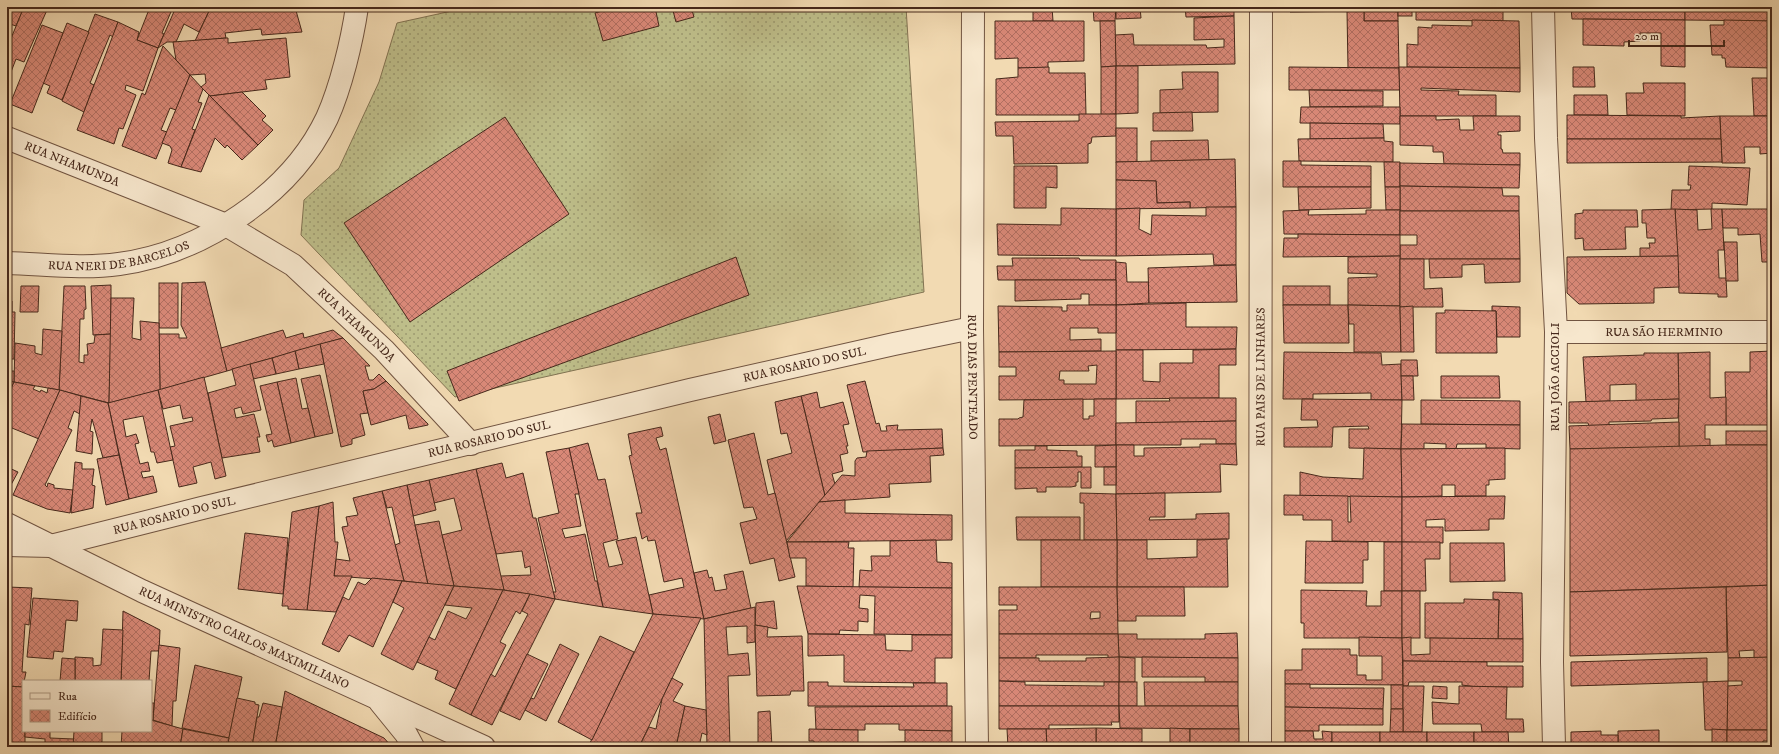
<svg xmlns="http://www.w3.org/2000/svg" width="1779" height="754" font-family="'IM FELL DW Pica',serif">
	<defs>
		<pattern id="grass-dots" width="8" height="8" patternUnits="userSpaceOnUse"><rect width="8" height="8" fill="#bebe8a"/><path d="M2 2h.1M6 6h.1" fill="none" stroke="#9c9a70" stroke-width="1.8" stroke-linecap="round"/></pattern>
		<pattern id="building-cross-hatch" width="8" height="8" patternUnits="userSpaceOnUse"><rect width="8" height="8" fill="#d88877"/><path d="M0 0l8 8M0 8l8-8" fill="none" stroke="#b16f61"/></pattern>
	</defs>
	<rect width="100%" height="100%" fill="#f2dab2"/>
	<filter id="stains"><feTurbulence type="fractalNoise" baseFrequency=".005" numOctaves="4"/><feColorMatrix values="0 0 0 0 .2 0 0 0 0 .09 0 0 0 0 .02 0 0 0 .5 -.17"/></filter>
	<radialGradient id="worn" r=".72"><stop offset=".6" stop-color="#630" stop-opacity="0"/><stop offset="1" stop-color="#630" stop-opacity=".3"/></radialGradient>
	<path fill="url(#grass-dots)" stroke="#827352" d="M470,7H906L924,292L455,397L301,235L304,200L339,168L379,82L397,23Z"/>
	<g fill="url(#building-cross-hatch)" stroke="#46281b" fill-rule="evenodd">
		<path d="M7,7H24L16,26L7,23Z"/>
		<path d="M24,7H42L47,10L24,62L16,59L11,72L7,71V48Z"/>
		<path d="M150,7H173L162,33L164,34L158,48L137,40Z"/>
		<path d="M176,7H211L199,32L184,24L176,42H167L158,48Z"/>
		<path d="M211,7H295L302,32L262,35L261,29L225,33L226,38L195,41Z"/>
		<path d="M617,7H655L659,26L603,41L595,13Z"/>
		<path d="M672,7H691L694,17L676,22Z"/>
		<path d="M1033,7H1052L1053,21H1033Z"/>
		<path d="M1093,7H1116L1115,21H1094Z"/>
		<path d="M1116,7H1140L1141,18L1116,19Z"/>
		<path d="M1185,7H1234V16L1186,17Z"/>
		<path d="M1290,7H1364V11L1290,12Z"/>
		<rect x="1364" y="7" width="34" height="14"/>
		<rect x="1398" y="7" width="14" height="9"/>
		<path d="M1416,7H1503V21L1416,20Z"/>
		<path d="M1571,7H1685V20L1572,19Z"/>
		<path d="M1685,7H1772V21L1685,20Z"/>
		<path d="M1347,11H1364V21H1398L1399,68H1348Z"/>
		<path d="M95,14L118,22L113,37L110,35L90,83L94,85L84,112L62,101Z"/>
		<path d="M1234,16L1235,64L1116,66L1115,35L1133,34L1134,45H1206L1207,48L1224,47V39L1194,40V18Z"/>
		<path d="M1583,19L1685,20V67L1661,66V33H1640V41L1624,42V46L1583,45Z"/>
		<path d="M1472,20L1519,21L1520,68L1407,67V44L1418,45V27L1432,28V25L1472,26Z"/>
		<path d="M1724,20L1772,21V68L1726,67L1725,58H1722V55H1712L1710,25H1724Z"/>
		<path d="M995,21H1084V61L1048,62V68H1018V58L995,59Z"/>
		<path d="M1100,21H1115L1116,66L1101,67Z"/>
		<path d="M118,22L139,32L137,40L158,48L143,91L126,85L125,90L136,95L123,129L119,128L114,144L77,130Z"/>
		<path d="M67,23L89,32L62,100L47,93L50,86L43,83Z"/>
		<path d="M42,25L63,33L32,113L10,104Z"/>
		<path d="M226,38H228V43L286,38L290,77L265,80L267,89L210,96L201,87L206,83L205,74L190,75L176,60L173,42Z"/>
		<path d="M163,46L190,75L176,110L170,108L161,130L167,132L156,159L122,146L142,93L145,95Z"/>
		<path d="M1116,66V114L1101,115V67Z"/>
		<path d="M1116,66H1138V113L1116,114Z"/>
		<path d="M1049,67V73H1085L1086,115H996V79L1018,77V68Z"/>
		<path d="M1289,67L1399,68L1400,90H1289Z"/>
		<path d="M1399,67L1520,68V92L1421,88V90L1459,91L1458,95H1496V116H1400Z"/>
		<path d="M1573,67H1594L1595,87H1573Z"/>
		<path d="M1182,72H1218V112L1160,113V90L1183,89Z"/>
		<path d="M190,75L203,89L198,102L202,103L192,129L195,130L181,167L168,163L172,150L170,146L162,143Z"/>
		<path d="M1752,78H1772V116H1754Z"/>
		<path d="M1643,83H1685V116L1627,115L1626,93H1644Z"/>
		<path d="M1309,90L1383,91V106L1310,107Z"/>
		<path d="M242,92L266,116L262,120L273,130L258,145L210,96Z"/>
		<path d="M209,95L258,145L242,160L227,145L225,148L215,138L201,172L181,167Z"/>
		<path d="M1574,95H1607L1608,115H1574Z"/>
		<path d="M1301,107H1400V124L1300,123Z"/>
		<path d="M1192,112L1193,131H1153V113Z"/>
		<path d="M1079,114H1116V136L1092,137L1091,143L1088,144V163L1014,164L1013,136H996L995,122L1079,121Z"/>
		<path d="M1567,115L1681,116V118L1720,116L1721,139H1567Z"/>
		<path d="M1400,116H1436V120L1459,119L1460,130H1474L1473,116H1520V131L1498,132V135H1501V149H1502L1503,153H1520V165L1444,164L1443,152H1433V146L1400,145Z"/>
		<path d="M1720,116H1772V153L1760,154V147H1744L1745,163H1722Z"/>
		<path d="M505,117L569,214L410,322L344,223Z"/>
		<path d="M1310,123L1383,124L1384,138L1310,139Z"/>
		<rect x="1116" y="128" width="21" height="34"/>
		<path d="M1384,138V141L1393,142V162L1299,161L1298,139Z"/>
		<path d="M1567,139H1721L1722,162L1567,163Z"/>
		<path d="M1208,140L1209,160L1151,161V141Z"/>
		<path d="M1235,159L1236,207L1190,208V202L1157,203L1156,181L1116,180V162Z"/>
		<path d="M1283,161H1301V165L1371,166V187H1283Z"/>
		<path d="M1384,162H1400V187H1385Z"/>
		<path d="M1400,163L1520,165L1519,188L1400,186Z"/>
		<path d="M1014,166H1057V188L1046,187V208H1014Z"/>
		<path d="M1689,166L1750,168L1747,205L1712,203V209L1671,210L1672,190H1690L1691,185H1688Z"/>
		<path d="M1116,180L1156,181L1157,203L1190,202V208L1116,209Z"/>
		<path d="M1400,186L1502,188L1503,196H1519V211H1400Z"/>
		<path d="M1298,187H1371V208L1299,210Z"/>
		<path d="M1385,187H1400V210H1386Z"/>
		<path d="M1206,207H1236V265H1214L1213,254L1116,256V209L1140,208L1139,229L1151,235L1152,215L1206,216Z"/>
		<path d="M1061,208L1116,209V256L998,255L997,224L1061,225Z"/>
		<path d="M1675,209L1697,210L1698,230L1712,229L1711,209H1722L1724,250H1718L1719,278H1726L1727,297H1718V294L1679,293Z"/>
		<path d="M1675,209L1678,256L1640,257V248H1650L1649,243H1655V238H1647L1646,223H1642V210Z"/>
		<path d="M1722,209H1769L1772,262H1762L1760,234L1738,235V228H1723Z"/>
		<path d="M1309,210L1308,215L1366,214V210H1400V235L1284,234L1283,211Z"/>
		<path d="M1583,210H1637L1638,227H1625L1626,249L1584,250L1583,238L1575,239V214L1583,213Z"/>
		<path d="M1400,211H1519L1520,259H1400V245H1417V235H1400Z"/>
		<path d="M1298,234L1400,235V256L1283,257L1284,238H1298Z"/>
		<path d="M1724,242H1737L1738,281H1726Z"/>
		<path d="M1400,256V306L1348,305V278L1377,277V274L1348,273V257Z"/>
		<path d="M1678,256L1679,287L1654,288V303L1579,304L1567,293V257Z"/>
		<path d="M736,257L749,295L459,401L447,371Z"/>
		<path d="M1012,258H1079L1080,260H1116V280H998L997,266H1013Z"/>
		<path d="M1400,259H1424V289L1442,288L1443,307H1400Z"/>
		<path d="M1429,259H1520V282L1485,283L1484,264L1462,265V277L1430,278Z"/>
		<path d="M1116,262L1126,263L1127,282H1149V303L1116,305Z"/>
		<path d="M1236,265L1237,302L1149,303L1148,268Z"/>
		<path d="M1015,280H1116V305H1089V294H1081V299L1015,301Z"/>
		<path d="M205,282L227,371L160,390L159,334H179V338H187L181,325L182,283Z"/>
		<rect x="159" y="283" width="19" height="45"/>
		<path d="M111,285V334L93,335L91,286Z"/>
		<path d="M7,286H10V301H12V312H15L14,359H7Z"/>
		<path d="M21,286H39L38,312H20Z"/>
		<path d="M64,286H85L86,309L84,310V319H80L79,362L84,363V355H88L87,344L94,343L95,335L111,334L109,403L59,390Z"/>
		<rect x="1283" y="286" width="47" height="19"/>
		<path d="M111,298H134L132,338L141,340L140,321L159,323L160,390L109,403Z"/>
		<path d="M1186,303V327H1237L1236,349L1116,350V305Z"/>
		<path d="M1067,305H1116V333H1098V328H1070V340L1101,339V351L999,352L998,306L1062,307V311H1067Z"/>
		<path d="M1283,305H1348L1349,343H1284Z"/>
		<path d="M1348,305L1400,306L1401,352H1354V324H1349Z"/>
		<path d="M1413,306L1414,352H1401L1400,307Z"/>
		<path d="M1492,306L1520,307V337H1497L1496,311H1492Z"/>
		<path d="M1445,310L1496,311L1497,353H1436V313H1445Z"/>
		<path d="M43,329L62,331L59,390L14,382L15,343L35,346V353L42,355Z"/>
		<path d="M283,330L286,338L303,333L304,338L333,330L343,338L227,371L221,348Z"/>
		<path d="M343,338L370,366H365L369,380H373L379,374L386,381L374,389L363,391L368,413L360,414L365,435L352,439V444L341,447L320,344Z"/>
		<path d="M320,344L324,364L299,369L295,351Z"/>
		<path d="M1236,349V365H1219V398L1116,399V350H1143V381L1160,382V363H1193V350Z"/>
		<path d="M295,351L299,369L276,374L272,358Z"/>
		<path d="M1116,351V399L999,400V376H1016V367H999V352ZM1097,365L1096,384H1064V380H1059L1060,371H1089L1088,366Z"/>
		<path d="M1772,351V390H1767L1768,425H1726L1725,372H1750V352Z"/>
		<path d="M1284,352L1381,353L1382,365L1401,364L1402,400H1371V393L1313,394V399H1283Z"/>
		<path d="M1710,352V398L1726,397V425H1705V439H1710V446L1679,447L1678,353Z"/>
		<path d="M1644,353H1678L1679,399L1636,401V384L1610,385V401L1586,402L1583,357L1644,355Z"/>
		<path d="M272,358L276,374L253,379L250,364Z"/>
		<path d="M1401,360H1417L1418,376H1401Z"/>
		<path d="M250,364L261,410L243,414L241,407L234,409L236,418L254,414L260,437H257L260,452L222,458L208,393L236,385L232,369Z"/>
		<path d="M7,371H14V382L7,381Z"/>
		<path d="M320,375L333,433L315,437L301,379Z"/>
		<path d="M1401,376H1413L1414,400H1402Z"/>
		<path d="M1441,376H1499L1500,398H1441Z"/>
		<path d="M204,377L226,476L215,479L211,462L193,467L197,483L179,487L170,447L175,446L170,426L193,421L192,417L183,419L180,405L163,409L158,390Z"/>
		<path d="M296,378L302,409L308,408L315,437L291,443L277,382Z"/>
		<path d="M7,381L14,382L7,398Z"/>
		<path d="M386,381L428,424V425L409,429L406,415L371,425L363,391L374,389Z"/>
		<path d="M865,381L876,424L879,423L881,431H887L886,426L898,425L897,430L942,429L943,448L863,452L847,385Z"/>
		<path d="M14,382L35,386L33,389L40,392L41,390L47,393L48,388L60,390L39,439L7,426V398Z"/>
		<path d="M277,382L291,443L274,447L272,440L268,442L266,435L272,434L260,386Z"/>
		<path d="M60,390L81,396L80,414L74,411L68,428L72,430L45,485L47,487L48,483L54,485V488L73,490L70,513L47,509L13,495Z"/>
		<path d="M158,390L173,460L157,463L154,452H151L143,416L123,420L126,437L136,434L139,443L135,444L140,464L148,462L150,471L141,472L143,478L153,476L157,492L129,499L108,403Z"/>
		<path d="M817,392L820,408L843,402L849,424L843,425L848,446H846L848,453L840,455L843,471L832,474L835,484L825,496L801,396Z"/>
		<path d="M81,396L108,403L119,455L103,458L92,419L90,431L93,432L92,454L76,451Z"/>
		<path d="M801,396L825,496L786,541L767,460L792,453L787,433L781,434L775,402Z"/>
		<path d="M1169,398H1236V421L1136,423V401H1170Z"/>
		<path d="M1083,399V419H1089V416H1094V399H1116V445L999,446V419H1018L1019,418L1023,417L1024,400Z"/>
		<path d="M1302,399L1402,400L1401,449L1349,448V429H1369L1368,426L1333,427L1332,447H1284V428L1318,427L1317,420H1301Z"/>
		<path d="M1679,399L1678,418L1652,419L1651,421L1609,422V425L1589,426L1588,423H1569V402Z"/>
		<path d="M1421,400L1520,401V425L1421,424Z"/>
		<path d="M720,414L726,441L714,444L708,417Z"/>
		<path d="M1236,421V444H1216V439H1181V445H1116V423Z"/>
		<path d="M1679,422V447L1570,449L1569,426Z"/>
		<path d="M1402,424L1520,425V449L1486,448V444H1457L1456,449H1446V444L1424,443V449H1401Z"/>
		<path d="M661,427L663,436L656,438L660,450L666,448L704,619L653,614L649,595L684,587L682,578L664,582L655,540L648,541L647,536L642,539L636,513H642L629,456L632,455L628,434Z"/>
		<rect x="1726" y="431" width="46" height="14"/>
		<path d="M754,433L768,495L775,493L795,577L779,581L774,558L750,564L740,523L757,519L753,507L744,508L728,440Z"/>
		<path d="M588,443L598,480L605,479L618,539L603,543L609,567L623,564L616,541L636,537L653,614L603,607L569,448Z"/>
		<path d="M1200,444H1236L1237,465L1220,464L1221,492L1116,494V445H1134V456H1144V448L1200,447Z"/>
		<path d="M1116,445V467H1095V446Z"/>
		<path d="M1726,445H1772V585L1570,592V449Z"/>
		<path d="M1035,446H1047V450L1077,451V456H1082V467L1015,468V450H1035Z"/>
		<path d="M569,448L579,494H575L581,526L562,529L565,538L585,534L595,581H597L603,607L555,599L553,592H556L538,518L559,513L546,452Z"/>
		<path d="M943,448L944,455L930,456L931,482L889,484L890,497L819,502L842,475L855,476V461L857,458L866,457L867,451Z"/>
		<path d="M1364,448L1401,449L1402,497L1300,496V472L1323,477L1363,479Z"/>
		<path d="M1505,448V479L1489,480V485H1486V496H1455V485H1442V496L1402,497L1401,449Z"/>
		<path d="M119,455L129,499L106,505L97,459Z"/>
		<path d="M75,462L82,463V469H94L92,485L95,486L93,508L71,513Z"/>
		<path d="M502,463L506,478L523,473L533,518H536L555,599L504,590L500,576L531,575L530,566L525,568L522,551L496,554L476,469Z"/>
		<path d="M7,467L18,472L7,492Z"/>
		<path d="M1091,467V488H1081V472H1078V482H1076V486L1071,487H1046V492H1037V488L1015,489V468Z"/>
		<rect x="1104" y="467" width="12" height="18"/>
		<path d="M476,469L496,554L504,590L454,586L442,535L462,530L454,498L434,503L429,480Z"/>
		<path d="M429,480L436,510L413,516L407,485Z"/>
		<path d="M407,485L415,525L428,584L404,581L395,545L400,543L392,507L387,508L382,491Z"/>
		<path d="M382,491L404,581L334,576L336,559L350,561L342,527L348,526L346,517L358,515L353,498Z"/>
		<path d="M1080,493L1116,494L1117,540H1084V503H1080Z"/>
		<path d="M1165,493V517H1150L1149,520L1196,519V514L1229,513V539L1117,540L1116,494Z"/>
		<path d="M1284,495L1348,496V522H1351L1350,496L1402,497V542L1332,541V520H1303V515H1284Z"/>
		<path d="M1505,496L1504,519H1489V530L1445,531V519L1426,520V527H1443V543L1402,542V497Z"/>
		<path d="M845,500V513L952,515V540L787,542L819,502Z"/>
		<path d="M333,502L335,542H338L334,576H352L336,612L307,610L319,506Z"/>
		<path d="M319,506L307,610L288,609V606H282L292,512Z"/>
		<path d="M1016,517H1080V540H1017Z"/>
		<path d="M439,521L442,535L454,586L428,584L415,525Z"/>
		<path d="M245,533L288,538L283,594L238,589Z"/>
		<path d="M1227,539L1228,587H1117V540H1147V559L1197,557V540Z"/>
		<path d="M936,540L937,562L952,563V588L859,587L860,570L872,571L871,556H890V541Z"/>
		<rect x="1041" y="540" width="76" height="47"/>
		<path d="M1306,541L1368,542V560H1363V583H1305Z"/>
		<path d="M787,542H849L848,548H854L853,587L806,586V558H790Z"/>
		<rect x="1384" y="542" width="18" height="49"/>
		<path d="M1402,542H1440V559H1425L1426,591H1402Z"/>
		<path d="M1450,543H1504L1505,581L1450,582Z"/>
		<path d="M707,570L709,578L712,577L715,591L727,589L724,575L743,571L751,608L704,619L694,573Z"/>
		<path d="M372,578L402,581L373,647L349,635L339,652L322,644L343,597L349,600L358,582L365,585Z"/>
		<path d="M402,581L454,586L413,670L381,654L404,608L393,602Z"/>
		<path d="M1772,585V657L1754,658V650L1739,651L1740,658H1728L1726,587Z"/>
		<path d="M454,586L503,590L456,689L435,679L438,671L417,662L429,637L435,640L448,611L466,619L472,608L445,605Z"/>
		<path d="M797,586L952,588V635L874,634L875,596L860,595L859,608L868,609V622L858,621V631L840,630L839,634H808Z"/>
		<path d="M8,587L32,588L29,625L25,624L22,672H26L23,687L7,686Z"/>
		<path d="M999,587H1117L1118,634H999V610H1017V605H999ZM1091,612H1100V618L1090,619Z"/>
		<path d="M1117,587H1184L1185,616H1136V621H1118Z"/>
		<path d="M1726,587L1727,652L1570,656V592Z"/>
		<path d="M503,590L530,594L520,614L516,611L500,642L506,645L471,715L449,704Z"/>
		<path d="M1301,590L1367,591L1366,606H1381V591H1402V638H1304V623H1301Z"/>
		<rect x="1402" y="591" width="18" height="47"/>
		<path d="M1493,592L1522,593L1523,639H1498L1499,600L1493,599Z"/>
		<path d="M530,594L555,599L492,725L471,715L491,674L495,677L528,614L522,611Z"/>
		<path d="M33,598L78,601L77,621L66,620L63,652L54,651L53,659L27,657Z"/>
		<path d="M1464,599L1499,600L1498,639L1425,638V603H1464Z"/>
		<path d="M774,601L777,629L755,625L756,603Z"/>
		<path d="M755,607V642L747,643V626L726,627L728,655L748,653L750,675L728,676L730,747H707L704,619Z"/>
		<path d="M123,611L160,630L159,651H151L149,681H121Z"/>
		<path d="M653,614L701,618L639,747H588Z"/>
		<path d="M755,625L768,627L767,637L802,636L804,691H791L790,695L757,696Z"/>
		<path d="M103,629L123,630L121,681H75V657L93,658V666L101,665Z"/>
		<path d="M1237,633L1238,658L1119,657L1118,634H1137V639H1205V634Z"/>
		<path d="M808,634L885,635L886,650L912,651V635H952V658H935V683L844,682V655L808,656Z"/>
		<path d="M999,634H1118L1119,657L1108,658V655H1036V658H999Z"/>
		<path d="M600,636L634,652L592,740L558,722Z"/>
		<path d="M1359,637L1402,638L1403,685L1285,684V670H1302V649H1350V655H1357V675H1366V680H1382V656H1359Z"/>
		<path d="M1411,637V655L1430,654V638L1523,639V662L1403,661L1402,638Z"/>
		<path d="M560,644L579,654L546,721L525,710L531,698L534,699Z"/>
		<path d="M159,645L180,648L176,701H173L172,726L153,720Z"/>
		<path d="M527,654L548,664L520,720L500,711Z"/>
		<path d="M1119,657L1135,658V682H1119Z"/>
		<path d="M1119,657V682L999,681V658H1039V661H1086V658Z"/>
		<path d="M1142,657L1238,658V682H1205V677H1142Z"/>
		<path d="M1772,657V730H1727V686L1742,685V681H1728V658Z"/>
		<path d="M62,658L75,659V681H60Z"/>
		<path d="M1707,658V682L1571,686V662Z"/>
		<path d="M1403,661L1487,662V666H1523V687H1477L1462,685V682H1409L1408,686H1403Z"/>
		<path d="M195,665L242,677L229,738L182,728Z"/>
		<path d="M672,678L683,684L673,701L685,706L676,747H639L649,727L656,729L662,699Z"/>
		<path d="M999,681L1025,682V685L1104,686V682H1119V706H999Z"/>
		<path d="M1728,681L1727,730H1705L1703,682Z"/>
		<path d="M808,682H828V686L914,687L913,683H947V706H808Z"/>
		<rect x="1119" y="682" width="18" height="24"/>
		<path d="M1144,682H1238V706H1145Z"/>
		<path d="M1285,684H1310V688H1384L1383,709L1285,707Z"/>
		<rect x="1391" y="685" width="12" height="24"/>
		<path d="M7,686L23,687V731H25V747H7Z"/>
		<path d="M1403,686H1424L1422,732H1403Z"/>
		<path d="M1433,686L1447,687V699L1432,698Z"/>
		<path d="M1459,686L1507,687L1506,719H1523L1524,732H1482L1481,724H1433L1432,702L1459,704Z"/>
		<path d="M285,691L384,738L392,747H303V745L275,746Z"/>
		<path d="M237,698L255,702V704L259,705L252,747H227Z"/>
		<path d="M151,703H154L153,720H151Z"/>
		<path d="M263,703L282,707L275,747H252L257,717H259Z"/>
		<path d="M685,706L706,710L707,735L702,733L699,747H676Z"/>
		<path d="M952,706V731L899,730V724H865V730H816L815,707Z"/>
		<path d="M999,706H1119V722H1111L1112,725H1049V729H999Z"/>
		<path d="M1119,706H1238L1239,729L1120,728Z"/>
		<path d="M1285,707L1383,709V725H1319V731H1285Z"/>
		<path d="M1391,709H1403V732H1390Z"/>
		<path d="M770,711L772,747H758V712Z"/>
		<path d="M151,720L183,729L180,747H157L133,742L131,747H121L122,731H151Z"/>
		<path d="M1096,728L1142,729V747H1096Z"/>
		<path d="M1096,728V747H1047L1046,729Z"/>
		<path d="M1170,728L1190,729V747H1170Z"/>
		<path d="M183,729L229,738L227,747H180Z"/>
		<path d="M809,729L858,730V747H814V741H809Z"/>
		<path d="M1007,729H1046L1047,747H1008Z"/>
		<rect x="1190" y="729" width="49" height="18"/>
		<path d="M1712,729L1727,730V747H1712Z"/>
		<path d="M905,730L952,731V747H905Z"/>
		<path d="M1659,730V747H1618V731Z"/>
		<path d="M1727,730H1772V741H1763V747H1727Z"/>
		<path d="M25,731H50V738L74,739L73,747H45V739L25,737Z"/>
		<path d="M74,731H102V747H73Z"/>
		<path d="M1285,731H1313L1314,739H1323L1322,731L1332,732V742H1330V747H1285Z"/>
		<path d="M1601,731V735H1618V747H1571V732Z"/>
		<rect x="1332" y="732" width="48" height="15"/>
		<rect x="1380" y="732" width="47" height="15"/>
		<rect x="1427" y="732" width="47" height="15"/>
		<path d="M1474,732H1508L1509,747H1474Z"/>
		<path d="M905,742V747H862V743Z"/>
	</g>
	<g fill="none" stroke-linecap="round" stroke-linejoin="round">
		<defs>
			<g id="minor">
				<path id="s1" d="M973,7L972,328L977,747"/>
				<path d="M1543,7L1546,138L1556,332L1552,662L1554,747"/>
				<path id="s2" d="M7,138L226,225L293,265L384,350L471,444"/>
				<path id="s3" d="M7,263C44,264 83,269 119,264C202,253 291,194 327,118C341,87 352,41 357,7"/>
				<path id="s4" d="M1556,332H1772"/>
				<path id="s5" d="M7,524L142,591L484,747"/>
				<path id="s6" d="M7,545L51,546L202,508L690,390L894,344L972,328"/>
				<path d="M380,702L406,734L413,747"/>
				<path id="s7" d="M1260,747L1261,7"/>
			</g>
		</defs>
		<use href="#minor" stroke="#715441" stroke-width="24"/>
		<use href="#minor" stroke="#f7e7cd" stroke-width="22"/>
	</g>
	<g text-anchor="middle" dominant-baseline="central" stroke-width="3.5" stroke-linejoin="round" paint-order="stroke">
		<g font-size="12" fill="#46281b" stroke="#f7e7cd">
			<text stroke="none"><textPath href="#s2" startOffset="70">RUA NHAMUNDA</textPath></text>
			<text stroke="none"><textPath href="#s3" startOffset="113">RUA NERI DE BARCELOS</textPath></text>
			<text stroke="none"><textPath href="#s2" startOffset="401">RUA NHAMUNDA</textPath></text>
			<text stroke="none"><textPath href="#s4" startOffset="108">RUA SÃO HERMINIO</textPath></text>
			<text stroke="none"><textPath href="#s6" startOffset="819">RUA ROSARIO DO SUL</textPath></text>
			<text stroke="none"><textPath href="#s1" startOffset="370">RUA DIAS PENTEADO</textPath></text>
			<text stroke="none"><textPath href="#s7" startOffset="370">RUA PAIS DE LINHARES</textPath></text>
			<text transform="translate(1555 377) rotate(-90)">RUA JOÃO ACCIOLI</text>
			<text stroke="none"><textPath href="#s6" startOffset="495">RUA ROSARIO DO SUL</textPath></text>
			<text stroke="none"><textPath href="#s6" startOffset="171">RUA ROSARIO DO SUL</textPath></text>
			<text stroke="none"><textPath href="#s5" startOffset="263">RUA MINISTRO CARLOS MAXIMILIANO</textPath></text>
		</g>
	</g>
	<rect width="1779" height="754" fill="none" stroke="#f2dab2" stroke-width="24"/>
	<rect x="8" y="8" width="1763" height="738" fill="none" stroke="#46281b" stroke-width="2"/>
	<rect x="12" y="12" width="1755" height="730" fill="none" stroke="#46281b"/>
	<rect x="22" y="680" width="130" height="52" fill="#f7e7cd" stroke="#b09b86"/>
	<rect x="30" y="693" width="20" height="6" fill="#f7e7cd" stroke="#b09b86"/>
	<text x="58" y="700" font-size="12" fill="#46281b">Rua</text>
	<rect x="30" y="710" width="20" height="12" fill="url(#building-cross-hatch)" stroke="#b09b86"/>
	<text x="58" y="720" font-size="12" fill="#46281b">Edifício</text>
	<path d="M1629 40v6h95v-6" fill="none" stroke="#46281b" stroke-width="2"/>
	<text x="1635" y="40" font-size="12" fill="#46281b" stroke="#f7e7cd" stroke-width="3" paint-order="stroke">20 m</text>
	<rect width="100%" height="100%" filter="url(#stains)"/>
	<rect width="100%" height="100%" fill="url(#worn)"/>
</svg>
